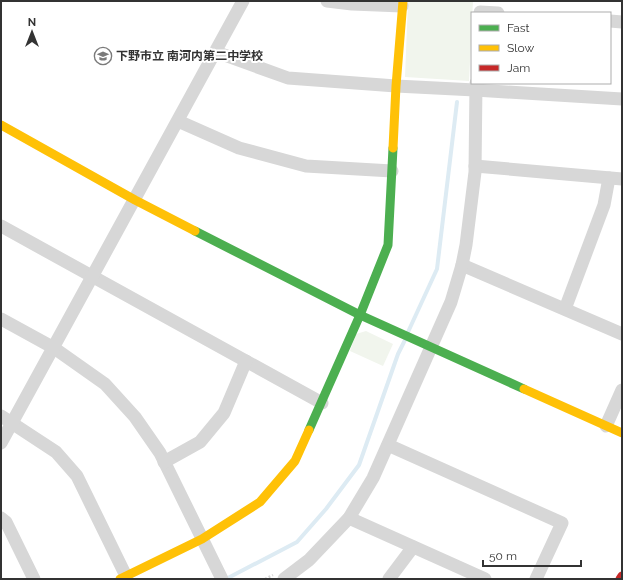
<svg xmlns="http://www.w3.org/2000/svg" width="623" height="580" font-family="Raleway,'Noto Sans JP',sans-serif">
	<rect width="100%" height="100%" fill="#fff"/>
	<g fill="#f1f5ed">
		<path d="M408,1H473L469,81L405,77Z"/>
		<path d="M366,331L393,344L383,366L350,351L356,334Z"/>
	</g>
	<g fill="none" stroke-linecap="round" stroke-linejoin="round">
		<g stroke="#ddebf3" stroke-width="4">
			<path d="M408,332L437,269L457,102"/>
			<path d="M226,579L297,542L326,509L359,465L398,354L405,340"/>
		</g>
		<path stroke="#d6d6d6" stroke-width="2.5" stroke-dasharray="2 2" stroke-linecap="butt" d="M265,579L273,575"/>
		<g stroke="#d7d7d7" stroke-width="13">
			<path d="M327,1L352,4L402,6"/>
			<path d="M480,12L498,13"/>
			<path d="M610,21L622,22"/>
			<path d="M216,52L288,78L396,86L475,90L622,99"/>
			<path d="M178,121L239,148L306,166L392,171"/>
			<path d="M475,166L622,179"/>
			<path d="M1,226L322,403"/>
			<path d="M462,265L622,334"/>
			<path d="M565,309L604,205L609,178"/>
			<path d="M1,319L54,348L105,384L135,417L160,453L222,579"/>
			<path d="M1,416L56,452L77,476L126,576"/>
			<path d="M606,426L622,390"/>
			<path d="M1,443L243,1"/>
			<path d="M388,445L562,523L536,579"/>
			<path d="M164,462L200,442L224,413L246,361"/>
			<path d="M1,518L6,522L34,579"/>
			<path d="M349,518L485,579"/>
			<path d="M284,579L309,560L349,518L373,478L451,302L462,265L466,245L475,172L476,83"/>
			<path d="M389,579L413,547"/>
		</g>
		<g stroke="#4caf50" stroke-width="9">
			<path d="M195,231L360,315L524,389"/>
			<path d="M309,430L360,315L388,245L393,148"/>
		</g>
		<g stroke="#ffc107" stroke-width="9">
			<path d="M1,125L135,200L195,231"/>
			<path d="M393,148L396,86L403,1"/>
			<path d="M524,389L622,433"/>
			<path d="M120,579L202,539L260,502L295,461L309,430"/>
		</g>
		<path stroke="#c62828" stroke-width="9" d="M620,579L622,576"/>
	</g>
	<defs>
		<symbol id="school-ring" viewBox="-11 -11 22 22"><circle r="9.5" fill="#fff" stroke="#7a7a7a" stroke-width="1.5"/><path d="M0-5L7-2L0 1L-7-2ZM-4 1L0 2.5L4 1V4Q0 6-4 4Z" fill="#7a7a7a"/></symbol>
	</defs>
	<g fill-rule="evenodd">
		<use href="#school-ring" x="93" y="46" width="20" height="20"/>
	</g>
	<g text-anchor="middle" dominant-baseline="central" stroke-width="4" stroke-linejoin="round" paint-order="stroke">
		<g font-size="12" font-weight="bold" fill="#333" stroke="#fff" text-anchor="start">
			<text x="116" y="56">下野市立 南河内第二中学校</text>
		</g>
	</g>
	<rect width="623" height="580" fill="none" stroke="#333333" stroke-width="4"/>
	<rect x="471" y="12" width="140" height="72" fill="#ffffff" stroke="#adadad"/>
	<rect x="479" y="25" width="20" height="6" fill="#4caf50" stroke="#adadad"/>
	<text x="507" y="32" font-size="12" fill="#333333">Fast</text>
	<rect x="479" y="45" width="20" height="6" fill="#ffc107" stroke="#adadad"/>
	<text x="507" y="52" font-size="12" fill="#333333">Slow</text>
	<rect x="479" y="65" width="20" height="6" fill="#c62828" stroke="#adadad"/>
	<text x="507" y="72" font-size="12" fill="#333333">Jam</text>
	<g transform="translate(32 32)" stroke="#ffffff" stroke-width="3" paint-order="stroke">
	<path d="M0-3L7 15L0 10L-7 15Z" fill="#333333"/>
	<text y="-6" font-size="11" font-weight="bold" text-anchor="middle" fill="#333333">N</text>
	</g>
	<path d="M483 560v6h98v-6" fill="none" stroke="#333333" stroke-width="2"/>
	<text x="489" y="560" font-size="12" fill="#333333" stroke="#ffffff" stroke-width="3" paint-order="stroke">50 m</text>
</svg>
